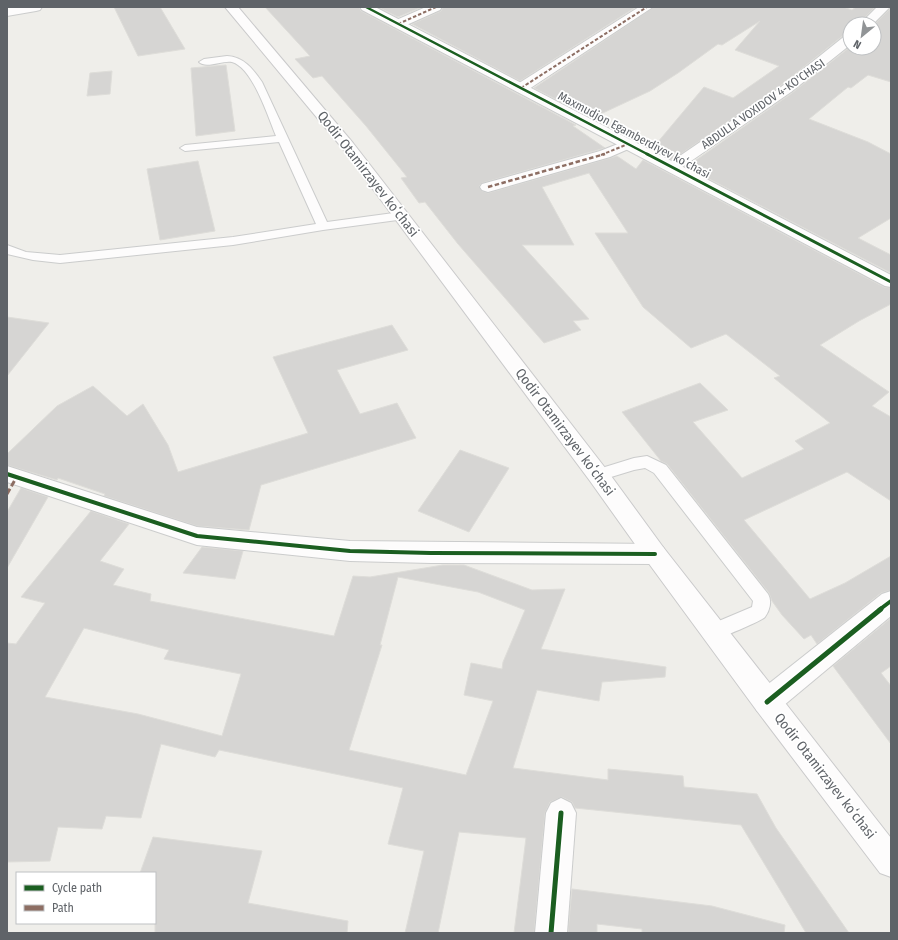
<svg xmlns="http://www.w3.org/2000/svg" width="898" height="940" font-family="'Fira Sans Condensed',sans-serif">
	<rect width="100%" height="100%" fill="#efeeea"/>
	<g fill="#d6d5d3" stroke="#deddd9" fill-rule="evenodd">
		<path d="M114,7H160L185,49L138,56Z"/>
		<path d="M265,7H359L361,11L576,125L573,126L605,148L482,183L479,186L482,191L488,193L617,156L636,169L643,160L884,287L891,288V304L859,321L820,345L889,392L872,406L891,417V501L847,472L744,520L810,599L845,583L891,556V590L881,593L817,644L811,635L804,639L782,615L772,601L769,593L667,464L661,461L622,412L700,383L728,410L693,422L742,478L804,449L795,441L830,423L774,378L780,376L726,334L691,348L643,307L595,233H628L589,173L542,187L574,245H522L589,319L573,321L581,330L544,343L458,244L425,202L419,203L401,178L407,177L366,126L322,76L313,78L295,59L310,56Z"/>
		<path d="M378,7H422L398,17Z"/>
		<path d="M443,7H636L520,81L412,24L441,11Z"/>
		<path d="M654,7H843L852,10L856,7H875L858,24H850V33L845,34L780,86L672,160L652,149L704,87L733,98L779,66L735,50L760,21L722,45L718,44L678,73L650,91L592,118L534,88Z"/>
		<path d="M891,8V82L868,75L851,88L848,87L809,119L868,142L891,154V218L858,238L891,255V273L686,167L792,93L850,47L874,48V25Z"/>
		<path d="M226,65L235,131L196,136L191,68Z"/>
		<path d="M112,71L110,94L87,96L90,73Z"/>
		<path d="M198,161L215,231L160,240L147,169Z"/>
		<path d="M7,317L49,323L7,376Z"/>
		<path d="M392,325L408,350L337,370L360,414L397,403L416,438L261,485L249,530L197,526L104,496L105,494L58,478L57,480L7,465V454L57,406L93,386L127,416L143,404L168,445L178,472L308,433L273,357Z"/>
		<path d="M460,450L509,468L469,532L418,511Z"/>
		<path d="M21,488L48,497L7,568V512Z"/>
		<path d="M91,511L129,524L100,561L124,569L113,585L151,594L150,601L334,636L353,576L370,577L443,565H464L532,590L565,589L541,649L666,667L665,677L602,682L599,701L537,690L513,768L608,780V769L683,776L684,787L757,794L776,828L849,933H806L741,825L575,808L572,802L562,797L550,802L545,813L534,933H514L526,838L459,832L438,933H405L424,851L388,844L403,788L219,750L215,757L161,744L141,818L106,816L102,829L58,827L50,861L7,862V643L16,644L45,603L21,597ZM398,577L478,592L525,610L503,662L502,669L471,663L464,695L493,701L466,775L349,750L382,645H380ZM84,628L169,650L164,659L241,674L222,736L138,714L45,697Z"/>
		<path d="M202,547L243,551L235,579L183,573Z"/>
		<path d="M891,618V666L881,673L891,686V744L833,666Z"/>
		<path d="M153,837L262,851L248,903L348,921L347,933H155V873H140Z"/>
		<path d="M572,889L712,906L785,925L784,933H642V929L597,924V933H568Z"/>
	</g>
	<g fill="none" stroke-linecap="round" stroke-linejoin="round">
		<defs>
			<g id="service">
				<path d="M227,56C244,57 253,69 262,82L327,222L401,212L405,213L407,216L405,219L323,230L233,245L60,263L33,260L7,254V245L26,252L60,255L233,237L316,224L279,142L185,151L180,148L185,145L276,136C268,117 253,68 232,62C223,60 206,69 199,62L204,59Z"/>
				<path d="M647,456L666,465L768,594C772,601 770,610 765,617C760,622 722,637 714,640L707,638L705,632L707,626L752,607L753,601L654,473L645,468L634,470L598,481L592,479L590,475L592,471L634,458Z"/>
			</g>
			<g id="minor">
				<path d="M15,7H42L40,10L36,11L7,16V8Z"/>
				<path d="M426,7H442L440,10L402,27H394L392,24L394,21Z"/>
				<path d="M639,7H653L526,91L521,92L516,91L514,88L516,85Z"/>
				<path d="M877,7H890L873,24H860Z"/>
				<path d="M850,34V45L791,92L678,170L673,172L668,170L665,167L668,164L781,87L846,35Z"/>
				<path d="M628,140L633,141L635,144L633,147L610,157L488,192L482,190L480,187L482,184L600,151Z"/>
				<path d="M7,466L197,527L350,541L655,544L663,547L667,554L663,561L655,564L431,563L350,561L197,545L7,482Z"/>
				<path d="M891,591V616L777,711L767,714L757,711L753,702L757,693L882,594Z"/>
				<path d="M561,798L571,803L576,813L567,933H535L546,813L551,803Z"/>
			</g>
			<path id="tertiary" d="M360,7H375L891,275V287L885,286L362,10Z"/>
			<path id="secondary" d="M225,7H238L353,143L606,469L663,547L891,838V877L880,873L757,711L647,561L590,481L343,149Z"/>
		</defs>
		<use href="#service" stroke="#cbcccc" stroke-width="2"/>
		<use href="#minor" stroke="#cbcccc" stroke-width="2"/>
		<use href="#tertiary" stroke="#cbcccc" stroke-width="2"/>
		<use href="#secondary" stroke="#cacacb" stroke-width="2"/>
		<use href="#service" fill="#fdfcfc" fill-rule="evenodd"/>
		<use href="#minor" fill="#fdfcfc" fill-rule="evenodd"/>
		<use href="#tertiary" fill="#fdfcfc" fill-rule="evenodd"/>
		<use href="#secondary" fill="#fdfcfc" fill-rule="evenodd"/>
		<g stroke="#8d6e63" stroke-width="2" stroke-dasharray="3.5 2" stroke-linecap="butt">
			<path d="M398,24L436,7"/>
			<path d="M521,88L647,7"/>
			<path d="M601,155L628,144"/>
		</g>
		<path stroke="#8d6e63" stroke-width="2.5" stroke-dasharray="4.5 2.5" stroke-linecap="butt" d="M488,187L605,154"/>
		<path stroke="#8d6e63" stroke-width="3" stroke-dasharray="6 3" stroke-linecap="butt" d="M7,494L16,478"/>
		<defs>
			<path id="cycleway-far3" d="M366,7L649,155"/>
			<path id="cycleway-far2" d="M647,154L891,282"/>
			<g id="cycleway-far1">
				<path d="M7,474L197,536L350,551L431,553L655,554"/>
				<path d="M879,610L891,601"/>
			</g>
			<g id="cycleway">
				<path d="M767,702L881,609"/>
				<path d="M551,933L561,813"/>
			</g>
		</defs>
		<use href="#cycleway-far3" stroke="#fff" stroke-width="4"/>
		<use href="#cycleway-far2" stroke="#fff" stroke-width="5"/>
		<use href="#cycleway-far1" stroke="#fff" stroke-width="6"/>
		<use href="#cycleway" stroke="#fff" stroke-width="8"/>
		<use href="#cycleway-far3" stroke="#1b5e20" stroke-width="2.5"/>
		<use href="#cycleway-far2" stroke="#1b5e20" stroke-width="3"/>
		<use href="#cycleway-far1" stroke="#1b5e20" stroke-width="4"/>
		<use href="#cycleway" stroke="#1b5e20" stroke-width="5"/>
	</g>
	<g text-anchor="middle" dominant-baseline="central" stroke-width="3.5" stroke-linejoin="round" paint-order="stroke">
		<g font-size="12" fill="#5f6368" stroke="#fff">
			<text transform="translate(763 104) rotate(-35)">ABDULLA VOXIDOV 4-KO'CHASI</text>
			<text transform="translate(634 135) rotate(28)">Maxmudjon Egamberdiyev koʻchasi</text>
		</g>
		<g font-size="14" fill="#5f6368" stroke="#fff">
			<text transform="translate(368 174) rotate(52)">Qodir Otamirzayev koʻchasi</text>
			<text transform="translate(565 432) rotate(53)">Qodir Otamirzayev koʻchasi</text>
			<text transform="translate(825 776) rotate(52)">Qodir Otamirzayev koʻchasi</text>
		</g>
	</g>
	<rect width="898" height="940" fill="none" stroke="#5f6368" stroke-width="16"/>
	<rect x="16" y="872" width="140" height="52" fill="#ffffff" stroke="#bfc1c3"/>
	<rect x="24" y="885" width="20" height="6" fill="#1b5e20" stroke="#bfc1c3"/>
	<text x="52" y="892" font-size="12" fill="#5f6368">Cycle path</text>
	<rect x="24" y="905" width="20" height="6" fill="#8d6e63" stroke="#bfc1c3"/>
	<text x="52" y="912" font-size="12" fill="#5f6368">Path</text>
	<g transform="translate(862 36) rotate(209)"><circle r="19" fill="#ffffff" stroke="#bfc1c3"/>
	<path d="M0-3L7 15L0 10L-7 15Z" fill="#919496"/>
	<text y="-6" font-size="11" font-weight="bold" text-anchor="middle" fill="#5f6368">N</text>
	</g>
</svg>
